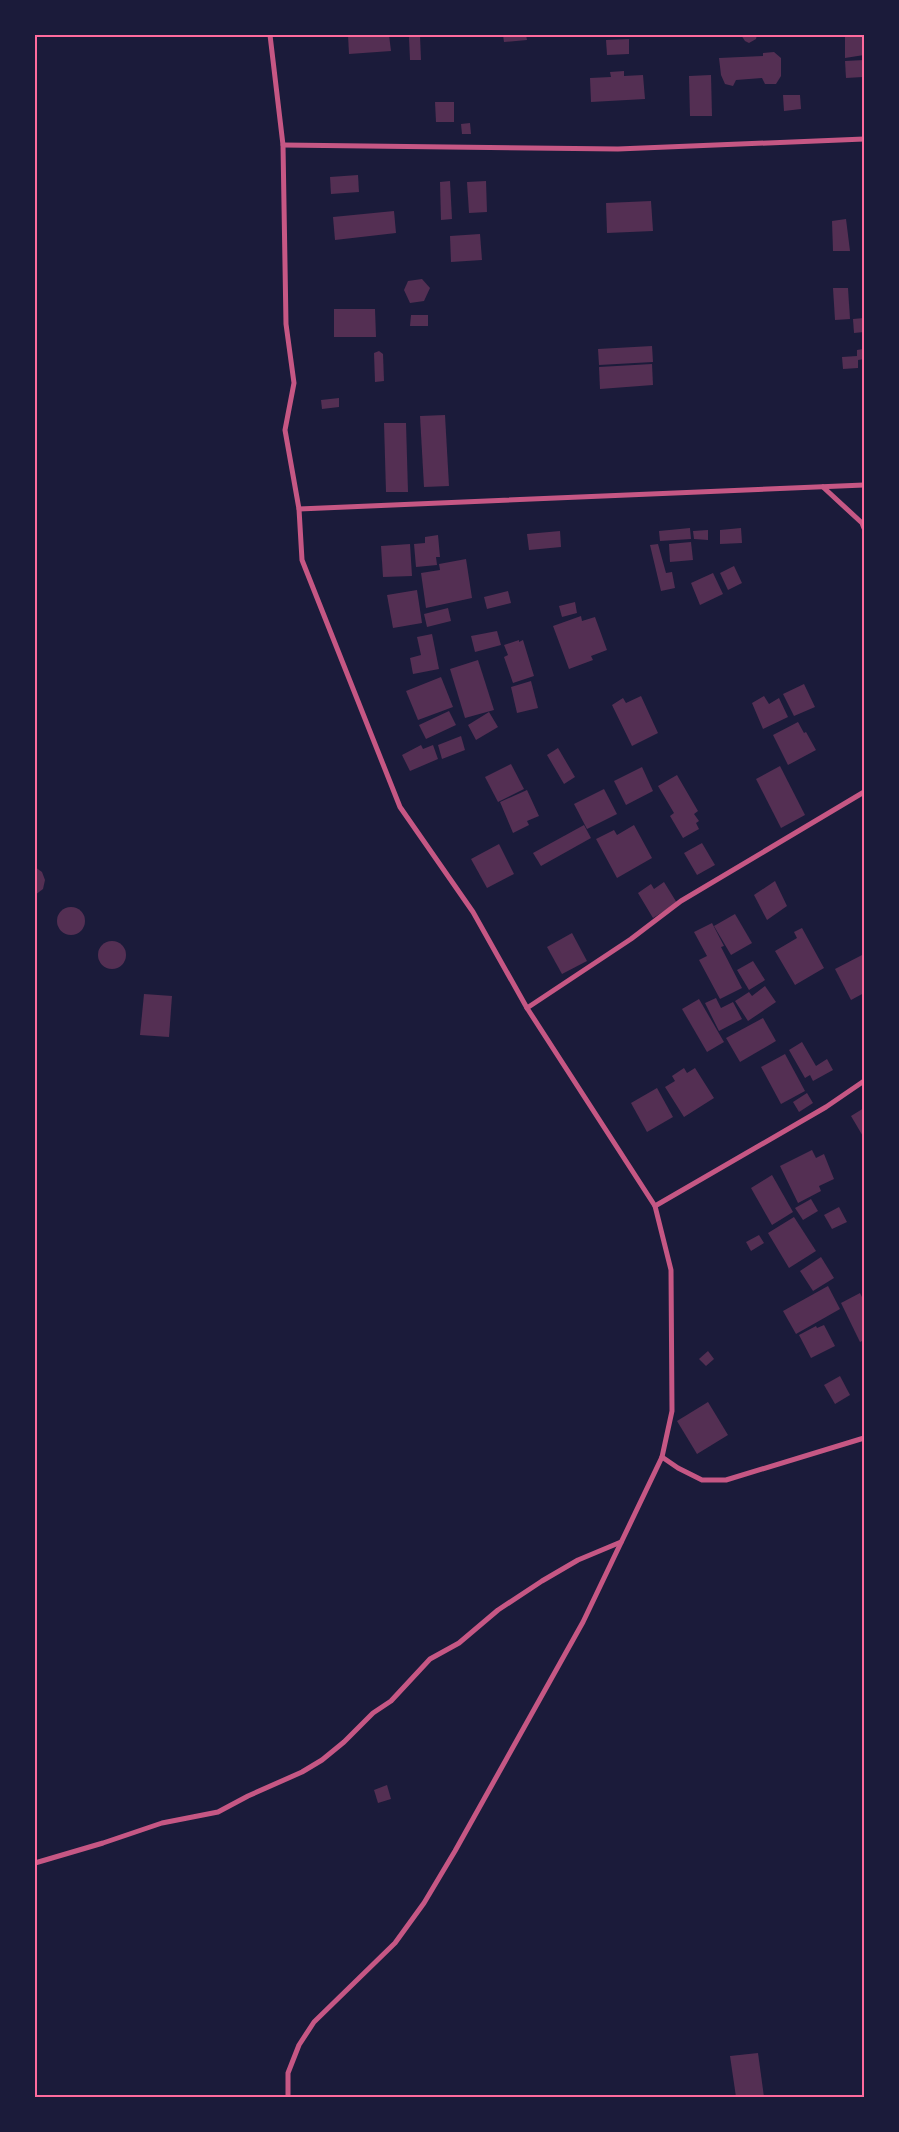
<svg xmlns="http://www.w3.org/2000/svg" width="899" height="2132" font-family="Quicksand,sans-serif">
	<rect width="100%" height="100%" fill="#1b1b3a"/>
	<g fill="#542f53">
		<path d="M348,35H389L391,51L349,54Z"/>
		<path d="M503,35H526L527,40L504,42Z"/>
		<path d="M741,35H757L756,39L749,43L745,41Z"/>
		<path d="M845,35H864V55L845,58Z"/>
		<path d="M420,36L421,60H410L409,37Z"/>
		<path d="M629,39V54L607,55L606,40Z"/>
		<path d="M774,52L781,58V76L776,84H765L762,78L736,80L733,86L725,84L721,75L719,58L763,56V53Z"/>
		<path d="M864,60L863,77L846,78L845,61Z"/>
		<path d="M624,71V76L643,75L645,99L591,102L590,78L611,77L610,72Z"/>
		<path d="M711,75L712,116H690L689,76Z"/>
		<path d="M783,95H800L801,109L784,111Z"/>
		<path d="M435,102H454V122H436Z"/>
		<path d="M470,123L471,134H462L461,124Z"/>
		<path d="M358,175L359,192L331,194L330,177Z"/>
		<path d="M450,181L452,219L441,220L440,182Z"/>
		<path d="M486,181L487,212L469,213L467,182Z"/>
		<path d="M651,201L653,231L607,233L606,203Z"/>
		<path d="M394,211L396,233L335,240L333,217Z"/>
		<path d="M846,219L850,251H833L832,221Z"/>
		<path d="M480,234L482,260L451,262L450,236Z"/>
		<path d="M422,279L430,288L424,301L410,303L404,290L408,281Z"/>
		<path d="M833,288H848L850,319L835,320Z"/>
		<path d="M334,309H375L376,337H334Z"/>
		<path d="M411,315H428V326H410Z"/>
		<path d="M864,318V332L854,333L853,319Z"/>
		<path d="M652,346L653,362L599,365L598,349Z"/>
		<path d="M863,349L864,359L858,360V368L843,369L842,357L857,356V350Z"/>
		<path d="M379,351L383,354L384,381L375,382L374,353Z"/>
		<path d="M652,364L653,385L600,389L599,367Z"/>
		<path d="M339,398V407L322,409L321,400Z"/>
		<path d="M445,415L449,486L424,487L420,416Z"/>
		<path d="M384,423H406L408,492H386Z"/>
		<path d="M690,528L691,539L660,541L659,531Z"/>
		<path d="M741,528L742,543L720,544V530Z"/>
		<path d="M708,530V540L694,539L693,531Z"/>
		<path d="M560,531L561,547L529,550L527,534Z"/>
		<path d="M438,535L440,557H436L437,565L416,567L414,544L425,543V537Z"/>
		<path d="M691,542L693,560L670,562L669,544Z"/>
		<path d="M410,544L412,576L383,577L381,546Z"/>
		<path d="M658,544L666,573L672,572L675,588L661,591L650,545Z"/>
		<path d="M466,559L472,598L426,608L421,573L440,570L439,564Z"/>
		<path d="M734,566L742,583L728,590L720,573Z"/>
		<path d="M713,573L723,594L700,605L691,583Z"/>
		<path d="M417,590L422,623L393,628L387,595Z"/>
		<path d="M508,591L511,603L487,609L484,597Z"/>
		<path d="M575,602L577,613L562,617L559,606Z"/>
		<path d="M448,608L451,621L427,627L424,614Z"/>
		<path d="M581,616L582,621L595,617L607,650L591,656L593,660L569,669L553,626Z"/>
		<path d="M497,631L501,645L475,652L471,636Z"/>
		<path d="M432,634L439,669L413,674L410,658L421,655L417,637Z"/>
		<path d="M519,640V642L523,640L534,676L513,683L504,657L508,655L504,645Z"/>
		<path d="M478,660L494,710L465,718L450,669Z"/>
		<path d="M441,677L453,707L418,720L406,691Z"/>
		<path d="M531,681L538,708L517,713L511,687Z"/>
		<path d="M804,684L815,707L794,716L783,694Z"/>
		<path d="M641,696L658,733L632,746L612,705L623,698L626,703Z"/>
		<path d="M764,696L769,704L779,698L788,717L763,729L752,703Z"/>
		<path d="M449,711L456,725L426,739L419,725Z"/>
		<path d="M489,712L498,727L476,740L468,725Z"/>
		<path d="M798,722L804,733L806,732L816,750L788,765L773,735Z"/>
		<path d="M461,736L465,750L442,759L438,745Z"/>
		<path d="M421,745L423,749L433,745L438,759L410,771L402,755Z"/>
		<path d="M558,748L575,777L564,784L547,755Z"/>
		<path d="M511,764L524,789L498,802L485,777Z"/>
		<path d="M780,766L805,815L781,828L756,779Z"/>
		<path d="M642,767L653,791L626,805L614,781Z"/>
		<path d="M677,775L698,811L694,814L699,821L696,823L699,829L683,838L670,816L674,813L658,786Z"/>
		<path d="M604,789L617,814L587,829L574,804Z"/>
		<path d="M527,790L539,816L527,821L529,825L513,833L500,802Z"/>
		<path d="M584,825L591,838L541,866L533,853Z"/>
		<path d="M634,825L652,858L617,878L596,839L614,830L617,835Z"/>
		<path d="M702,843L715,865L697,875L684,853Z"/>
		<path d="M499,844L514,874L487,888L471,859Z"/>
		<path d="M35,867L42,872L45,880L43,889L35,895Z"/>
		<path d="M775,881L787,906L767,920L754,895Z"/>
		<path d="M664,882L677,903L653,918L638,893L651,884L654,889Z"/>
		<circle cx="71" cy="921" r="14"/>
		<path d="M735,914L752,943L731,955L714,926Z"/>
		<path d="M712,923L724,946L721,947L742,988L720,999L699,960L707,956L694,932Z"/>
		<path d="M802,928L824,968L795,985L775,951L797,938L794,932Z"/>
		<path d="M572,933L587,961L562,974L547,947Z"/>
		<circle cx="112" cy="955" r="14"/>
		<path d="M864,954V993L851,1000L835,969Z"/>
		<path d="M753,961L765,980L749,990L737,970Z"/>
		<path d="M765,986L776,1002L748,1021L735,1001L749,992L752,996Z"/>
		<path d="M144,994L172,996L169,1037L140,1035Z"/>
		<path d="M716,998L721,1008L733,1002L742,1019L719,1031L705,1003Z"/>
		<path d="M699,999L724,1042L707,1052L682,1009Z"/>
		<path d="M763,1018L776,1041L740,1062L726,1038Z"/>
		<path d="M802,1042L816,1066L827,1059L833,1070L813,1081L810,1075L805,1078L789,1050Z"/>
		<path d="M785,1054L805,1091L781,1104L761,1067Z"/>
		<path d="M684,1068L687,1073L695,1068L714,1098L684,1117L665,1087L675,1081L672,1076Z"/>
		<path d="M657,1088L673,1117L647,1132L631,1103Z"/>
		<path d="M807,1093L813,1103L799,1112L793,1102Z"/>
		<path d="M864,1108V1138L851,1116Z"/>
		<path d="M812,1150L816,1158L824,1154L834,1179L819,1186L821,1191L798,1203L780,1166Z"/>
		<path d="M772,1175L793,1212L772,1225L751,1188Z"/>
		<path d="M811,1199L818,1211L803,1220L795,1208Z"/>
		<path d="M839,1207L847,1222L832,1229L824,1215Z"/>
		<path d="M794,1217L816,1251L789,1268L768,1233Z"/>
		<path d="M759,1235L764,1243L751,1251L746,1242Z"/>
		<path d="M821,1257L834,1278L813,1291L800,1271Z"/>
		<path d="M828,1286L840,1309L796,1334L783,1311Z"/>
		<path d="M860,1293L864,1301V1340L860,1342L841,1303Z"/>
		<path d="M824,1325L835,1346L811,1358L799,1335L816,1326L817,1328Z"/>
		<path d="M708,1351L714,1359L706,1366L699,1359Z"/>
		<path d="M840,1376L850,1395L835,1404L824,1385Z"/>
		<path d="M708,1402L728,1435L697,1454L677,1421Z"/>
		<path d="M387,1785L391,1799L378,1803L374,1790Z"/>
		<path d="M758,2053L764,2097H736L730,2056Z"/>
	</g>
	<g fill="none" stroke-linecap="round" stroke-linejoin="round">
		<g stroke="#c65784" stroke-width="5">
			<path d="M270,35L283,145L286,324L294,383L285,430L299,509L302,560L400,807L473,912L527,1008L655,1206L671,1270L672,1411L662,1457L583,1622L455,1851L424,1903L395,1943L314,2022L299,2045L288,2073V2097"/>
			<path d="M283,145L618,149L864,139"/>
			<path d="M823,487L862,523L864,528"/>
			<path d="M299,509L864,485"/>
			<path d="M527,1008L631,939L681,901L864,792"/>
			<path d="M655,1206L826,1107L864,1081"/>
			<path d="M662,1457L678,1468L702,1480H726L864,1438"/>
			<path d="M35,1863L103,1843L162,1823L218,1812L248,1796L302,1772L322,1760L344,1742L373,1713L391,1701L430,1659L459,1643L498,1610L542,1581L578,1560L621,1542"/>
		</g>
	</g>
	<rect width="899" height="2132" fill="none" stroke="#1b1b3a" stroke-width="72"/>
	<rect x="36" y="36" width="827" height="2060" fill="none" stroke="#ff6b9d" stroke-width="2"/>
</svg>
